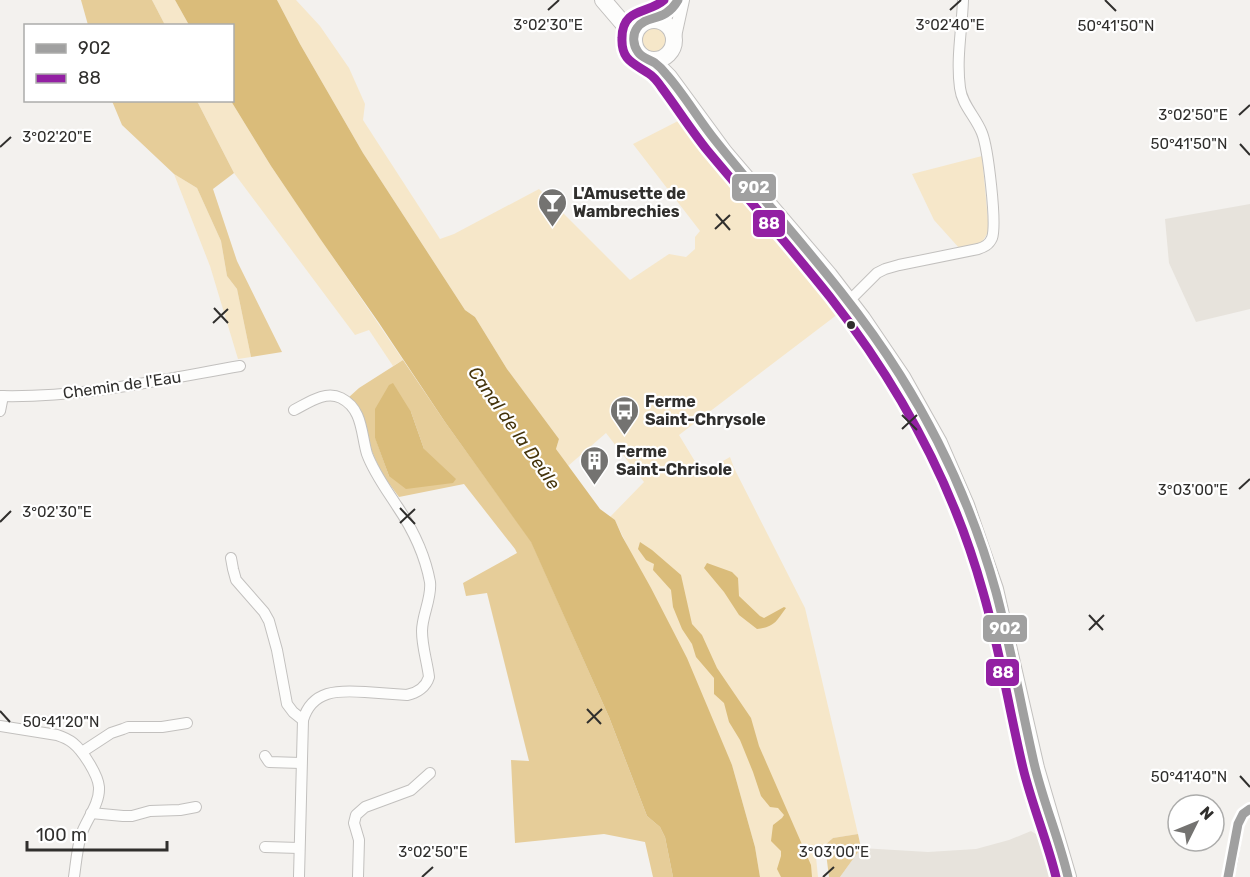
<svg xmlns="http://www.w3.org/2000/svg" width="1250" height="877" font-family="Rubik,sans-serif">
	<rect width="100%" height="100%" fill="#f3f1ee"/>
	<g fill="#e7e3dc">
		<path d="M1250,204V309L1196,322L1169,263L1165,219Z"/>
		<path d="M1031,831L1049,842L1058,877H840L861,848L928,852L976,849L1009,840Z"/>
	</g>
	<g fill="#f6e7c9">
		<path d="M152,0H175L189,25H165Z"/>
		<path d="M277,0H296L320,26L349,68L365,104L363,120L440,239L454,234L539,189L630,280L669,254L686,257L695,249V237L700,231L633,144L680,120L838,314L679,435L702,473L730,457L734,468L805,608L858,834L833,838L825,845L815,847L818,877H760L755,847L732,765L615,520L610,517L644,482L606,433L568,466L556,449L559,439L507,369L475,317L465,310L363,153L300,44Z"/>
		<circle cx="654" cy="40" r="12"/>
		<path d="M197,101H231L271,166L403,360L393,366L369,330L355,335L234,173Z"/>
		<path d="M982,156L989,231L982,242L960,249L934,220L912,174Z"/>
		<path d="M174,174L197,188L221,241L227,276L237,289L251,357L238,359L210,266Z"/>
	</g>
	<g fill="#e6cd99" fill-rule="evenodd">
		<path d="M81,0H152L165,25H88Z"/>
		<path d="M112,101H197L234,173L213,189L237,261L282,352L251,357L237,289L227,276L221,241L197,188L174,174L122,125Z"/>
		<path d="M403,360L445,422L531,541L609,717L647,816L660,827L665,837L673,877H653L645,842L604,834L515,843L511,760L529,761L487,593L466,596L463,583L517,553L515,549L464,484L399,497L382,474L348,398L359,388ZM411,412L424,449L389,476L375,437Z"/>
		<path d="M858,834L861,848L840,877H829L825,845L833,838Z"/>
	</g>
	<g fill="#dabc7a">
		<path d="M175,0H277L300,44L363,153L465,310L475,317L507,369L559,439L556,449L600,509L615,520L622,536L651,588L687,658L732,765L755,847L760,877H673L665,837L660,827L647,816L609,717L531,542L445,422L379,323L321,240L271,166L231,101L232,100V26L189,25Z"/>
		<path d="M393,383L411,412L424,449L456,479L453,483L406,489L389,476L375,438V409L389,385Z"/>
		<path d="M640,542L652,550L681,575L692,624L702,635L717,668L751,718L759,746L811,865L812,877H781L777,869L781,856V851L771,841L773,825L782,818L784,815L778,808L770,807L761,796L753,772L740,740L729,722L724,703L714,694V678L696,657L692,644L682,629L673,607L671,590L653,570L654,564L646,560L638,549Z"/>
		<path d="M707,563L732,572L738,578L739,596L760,616L764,618L784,607L786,608C776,622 774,627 757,629L739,615L724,592L704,568Z"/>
	</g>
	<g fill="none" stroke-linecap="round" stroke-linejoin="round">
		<defs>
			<g id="minor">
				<path d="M848,299L855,295L877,273L885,269L899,265L978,249C984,247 989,245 992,238C997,224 988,148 982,133C976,117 962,105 960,88C956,59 962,29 963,0"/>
				<path d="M0,396C81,398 160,380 240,366"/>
				<path d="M294,410C308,403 325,390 341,398C363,409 361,434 367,454C374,473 386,489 397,506C412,528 425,555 430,582C432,598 422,615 422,631C422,647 427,661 429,677C426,687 417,693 407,695C393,694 379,693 365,692C338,690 312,690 303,720L299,877"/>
				<path d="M0,411L3,396"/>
				<path d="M231,558L233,569L236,580L264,612L269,621L277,650L287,704L293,712L303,720"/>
				<path d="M0,726L57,735C63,737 68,739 73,743C83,751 98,775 99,787C100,804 86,820 81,835C77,849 76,863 74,877"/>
				<path d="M82,752L111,733L123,729L128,727H162L187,723"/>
				<path d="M265,756L269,762L301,763"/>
				<path d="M91,813L123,816H132L150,811L180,810L196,807"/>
				<path d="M265,847L299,848"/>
				<path d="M358,877L359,840L354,823L356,815L365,807L411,790L430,773"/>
				<path d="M1228,877L1232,861L1238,824L1243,814L1250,809"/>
			</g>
			<g id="tertiary">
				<path d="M655,19L668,13L678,0"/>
				<path d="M674,41L683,0"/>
			</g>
			<g id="primary">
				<path d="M603,0L627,28L634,44"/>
				<circle cx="654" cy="40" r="20"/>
				<path d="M647,59L659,67L669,77L724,152L829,275L862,318L902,377L939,443L966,505L995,589L1036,768L1068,877"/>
			</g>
		</defs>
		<use href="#minor" stroke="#c2c0be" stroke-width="12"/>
		<use href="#tertiary" stroke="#c2c0be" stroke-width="14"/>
		<use href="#primary" stroke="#c2c0be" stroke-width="18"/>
		<use href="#minor" stroke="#fdfdfc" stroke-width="10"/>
		<use href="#tertiary" stroke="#fdfdfc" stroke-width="12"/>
		<use href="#primary" stroke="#fdfdfc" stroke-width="16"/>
		<defs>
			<g id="bus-1">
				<path d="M678,0C665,23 647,14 637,28C632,35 633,45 638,52C642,58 649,59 655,63C659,66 663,70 666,74C684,94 698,119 715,140C777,218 847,290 900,375C942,442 975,516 996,592C1011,648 1021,706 1034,763C1043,802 1059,838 1068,877"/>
				<path d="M1228,877L1238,824L1243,814L1250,809"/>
			</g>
			<path id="bus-2" d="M664,0C649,14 622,7 622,38C621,60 633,63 648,73C653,76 658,82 662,88C677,108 691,130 707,150C748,199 790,247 830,297C899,385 953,484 983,592C1000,650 1009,710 1023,768C1032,805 1047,840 1056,877"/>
		</defs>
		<use href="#bus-1" stroke="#fff" stroke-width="14"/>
		<use href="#bus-2" stroke="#fff" stroke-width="14"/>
		<use href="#bus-1" stroke="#a0a0a0" stroke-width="9"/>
		<use href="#bus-2" stroke="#9320a3" stroke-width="9"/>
	</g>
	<path fill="none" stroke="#302f2d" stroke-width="2" d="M1105,0L1116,11M548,10L559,0M950,10L961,0M1239,115L1250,105M1240,144L1250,155M0,147L11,137M716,214L730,230M715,229L730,215M214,308L228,323M213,323L228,309M902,415L917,430M902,429L917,415M1239,489L1250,479M400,508L415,524M0,522L11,511M400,523L415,509M1089,615L1103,630M1089,630L1104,615M587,709L601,724M0,711L10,722M587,723L602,709M1240,776L1250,787M422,877L433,867M823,877L834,867"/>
	<defs>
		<symbol id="bar-pin" viewBox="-11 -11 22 30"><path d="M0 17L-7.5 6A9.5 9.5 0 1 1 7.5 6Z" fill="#747371" stroke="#fff"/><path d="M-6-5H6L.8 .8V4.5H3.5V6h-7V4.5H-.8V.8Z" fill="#fff"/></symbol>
		<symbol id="bus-pin" viewBox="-11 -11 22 30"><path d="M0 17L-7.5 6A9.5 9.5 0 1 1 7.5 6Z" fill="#747371" stroke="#fff"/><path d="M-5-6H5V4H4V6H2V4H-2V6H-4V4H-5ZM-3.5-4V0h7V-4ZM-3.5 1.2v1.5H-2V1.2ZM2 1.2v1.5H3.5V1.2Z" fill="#fff"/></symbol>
		<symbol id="building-pin" viewBox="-11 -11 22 30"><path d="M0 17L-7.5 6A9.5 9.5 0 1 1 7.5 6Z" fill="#747371" stroke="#fff"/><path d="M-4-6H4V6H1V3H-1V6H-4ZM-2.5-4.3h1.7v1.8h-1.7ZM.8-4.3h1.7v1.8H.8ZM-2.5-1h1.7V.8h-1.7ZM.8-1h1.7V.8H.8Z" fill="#fff"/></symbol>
	</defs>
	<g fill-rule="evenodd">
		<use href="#bar-pin" x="536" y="186" width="33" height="45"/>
		<use href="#bus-pin" x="608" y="394" width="33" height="45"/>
		<use href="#building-pin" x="578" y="444" width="33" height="45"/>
	</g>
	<circle fill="#302f2d" stroke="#fff" stroke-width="2" cx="851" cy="325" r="5"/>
	<g text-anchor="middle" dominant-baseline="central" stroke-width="4.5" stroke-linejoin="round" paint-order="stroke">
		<g font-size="16" font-weight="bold" fill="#302f2d" stroke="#fff" text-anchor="start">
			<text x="573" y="193">L'Amusette de<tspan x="573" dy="18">Wambrechies</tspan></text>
			<text x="645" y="401">Ferme<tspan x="645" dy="18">Saint-Chrysole</tspan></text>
			<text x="616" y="451">Ferme<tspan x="616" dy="18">Saint-Chrisole</tspan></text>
		</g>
		<g font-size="16" fill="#302f2d" stroke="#fff">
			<text transform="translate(122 385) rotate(-8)">Chemin de l'Eau</text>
		</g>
		<g font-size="18" font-style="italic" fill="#45340b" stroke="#fff">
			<text transform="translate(514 428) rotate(55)">Canal de la Deûle</text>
		</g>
	</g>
	<g font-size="15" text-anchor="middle" fill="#302f2d" stroke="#fff" stroke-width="4.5" stroke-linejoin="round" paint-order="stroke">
		<text x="548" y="30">3°02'30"E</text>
		<text x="950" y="30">3°02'40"E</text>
		<text x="1116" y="31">50°41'50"N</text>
		<text x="1193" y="120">3°02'50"E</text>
		<text x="57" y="142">3°02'20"E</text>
		<text x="1189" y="149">50°41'50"N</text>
		<text x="1193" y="495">3°03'00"E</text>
		<text x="57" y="517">3°02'30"E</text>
		<text x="61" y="727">50°41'20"N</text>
		<text x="1189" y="782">50°41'40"N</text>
		<text x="433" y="857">3°02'50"E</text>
		<text x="834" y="857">3°03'00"E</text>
	</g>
	<g stroke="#fff" stroke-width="2">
		<rect x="731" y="173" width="46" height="29" rx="6" fill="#a0a0a0"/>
		<rect x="752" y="209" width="34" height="29" rx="6" fill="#9320a3"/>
		<rect x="982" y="614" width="46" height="29" rx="6" fill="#a0a0a0"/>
		<rect x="985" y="658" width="35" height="29" rx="6" fill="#9320a3"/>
	</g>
	<g font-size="16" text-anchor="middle" font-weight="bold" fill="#fff">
		<text x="754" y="193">902</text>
		<text x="769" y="229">88</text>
		<text x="1005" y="634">902</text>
		<text x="1003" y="678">88</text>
	</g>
	<rect x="24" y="24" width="210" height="78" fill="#ffffff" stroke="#acacab" stroke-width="1.5"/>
	<rect x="36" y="44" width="30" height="9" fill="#a0a0a0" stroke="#acacab" stroke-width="1.5"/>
	<text x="78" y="54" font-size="18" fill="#302f2d">902</text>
	<rect x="36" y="74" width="30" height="9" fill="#9320a3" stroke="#acacab" stroke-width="1.5"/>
	<text x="78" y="84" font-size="18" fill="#302f2d">88</text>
	<g transform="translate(1196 823) rotate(47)"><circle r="28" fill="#ffffff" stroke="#acacab" stroke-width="1.5"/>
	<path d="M0-4.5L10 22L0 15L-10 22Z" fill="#747371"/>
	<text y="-9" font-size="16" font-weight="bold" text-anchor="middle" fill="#302f2d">N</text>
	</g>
	<path d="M27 841v9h140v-9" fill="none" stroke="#302f2d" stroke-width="3"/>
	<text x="36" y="841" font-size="18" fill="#302f2d" stroke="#ffffff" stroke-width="4.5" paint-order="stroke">100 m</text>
</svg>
